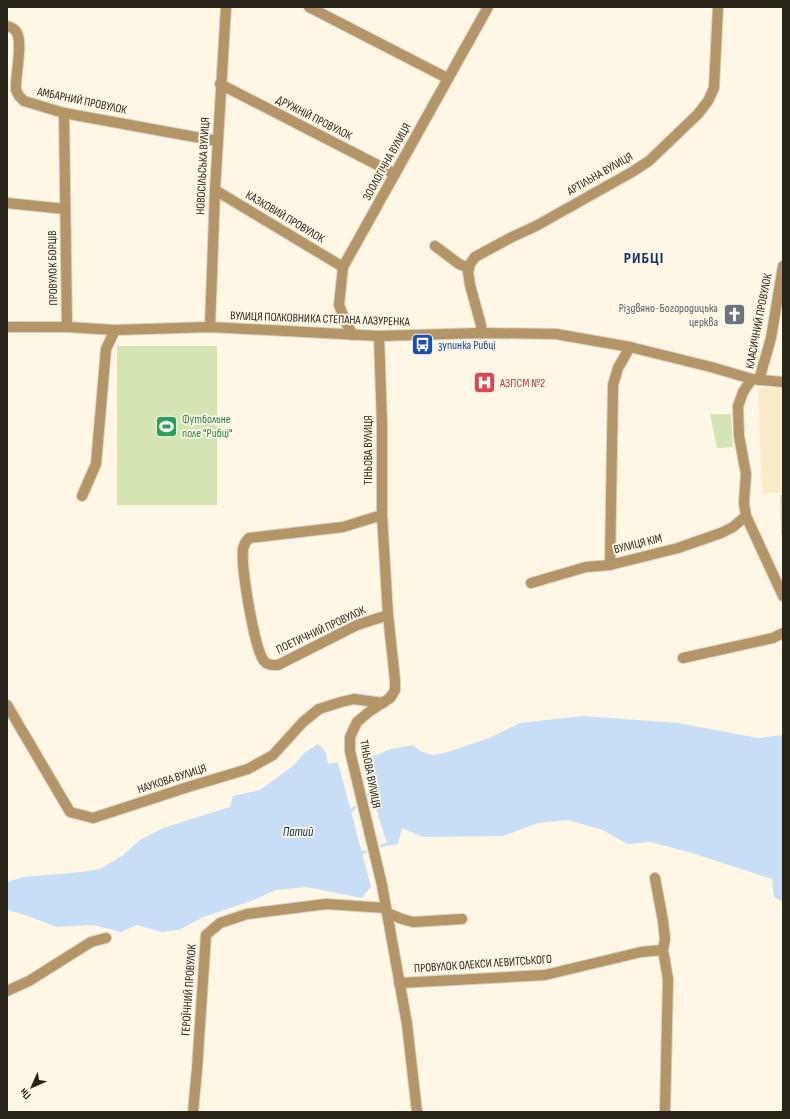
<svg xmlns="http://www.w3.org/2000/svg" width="790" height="1119" font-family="'Sofia Sans Condensed',sans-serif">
	<rect width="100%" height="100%" fill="#fef7e6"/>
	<path fill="#faecc8" d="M758,388H783V493H762Z"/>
	<g fill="#d4e5b3">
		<rect x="117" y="346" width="100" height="159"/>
		<path d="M710,414H731L733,447L717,448Z"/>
		<path d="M780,495H783V535H781Z"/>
	</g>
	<g fill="#c8def6">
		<path d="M582,716L678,723L758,738L783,735V902L774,897L772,879L692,853L651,842L627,844L603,830L568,820L538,823L503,836L423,837L402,828L398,844L388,846L371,793L369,757L380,754L387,750L413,745L420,751L433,755L448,752L489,738L520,723Z"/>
		<path d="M318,744L326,752L328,764L338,762L371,887L362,898L306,887L276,890L251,901L203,917L179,930L162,932L137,925L121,932L93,925L57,927L22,914L7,910V882L23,877L82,872L100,869L122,856L140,840L163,828L230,807L233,796L260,790L294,765L304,753Z"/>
	</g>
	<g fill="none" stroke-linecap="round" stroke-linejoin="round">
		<g stroke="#c8def6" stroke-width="3">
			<path d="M368,795L371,793"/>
			<path d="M351,811L355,807"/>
			<path d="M381,846L387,844"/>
			<path d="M362,853L365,852"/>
		</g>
		<defs>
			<g id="minor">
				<path d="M309,7L447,78"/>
				<path d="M7,26C11,27 15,29 17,33C23,45 15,75 16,90L19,96L24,101L64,113L217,141"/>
				<path d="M220,84L395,174"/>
				<path d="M64,113L67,327"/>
				<path d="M215,190L343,267"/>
				<path d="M7,203L65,209"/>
				<path d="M435,246L459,264L469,268"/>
				<path d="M7,327H67L115,330L210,327L379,336L481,333L556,334L630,347L711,367L752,379L783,382"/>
				<path d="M210,327L215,190L226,7"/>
				<path d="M481,333V325L470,285L468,272L470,264L475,257L512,237L536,226L632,172L649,161L698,114L708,101L714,88L718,7"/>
				<path d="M353,335L346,323L339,305L343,267L488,7"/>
				<path d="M379,336L382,425V515L388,615L395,680V690L390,698L370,711L357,722L350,737V751L382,885L387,913L407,1024L417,1112"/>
				<path d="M752,379L743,392L738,406L739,436L746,474L744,503L746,516L783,596"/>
				<path d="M759,380L771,338L783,266"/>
				<path d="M82,496L96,464L106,349L115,330"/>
				<path d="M382,515L343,527L249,538C246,541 244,544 243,549C241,567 254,648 264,661C268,666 274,665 278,665L357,625L388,615"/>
				<path d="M610,565L613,385L618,368L630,347"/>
				<path d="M531,583L586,567L610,565L678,548L721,533L733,527L746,516"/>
				<path d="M683,658L773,638L783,633"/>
				<path d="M7,705L70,812L93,818L188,787L248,769L273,755L303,722L319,709L341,702L354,699L383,703"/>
				<path d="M655,878L663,921L665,939L663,950L668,979L665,1112"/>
				<path d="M387,913L402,919L413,922L462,919"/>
				<path d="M399,983L545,975L641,952L663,950"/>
				<path d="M7,991L29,981L91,942L106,938"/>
				<path d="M193,1112L197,1069L206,935L220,923L247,914L326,904L386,908"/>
			</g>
		</defs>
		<use href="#minor" stroke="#d7d1c1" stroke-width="12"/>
		<use href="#minor" stroke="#b39567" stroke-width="10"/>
	</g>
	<defs>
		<symbol id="church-square" viewBox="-11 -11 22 22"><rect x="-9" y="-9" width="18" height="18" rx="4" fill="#6b7280" stroke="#fef7e6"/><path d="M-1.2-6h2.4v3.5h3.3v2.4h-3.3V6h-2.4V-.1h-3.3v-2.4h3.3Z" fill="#fff"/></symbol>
		<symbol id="bus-square" viewBox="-11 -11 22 22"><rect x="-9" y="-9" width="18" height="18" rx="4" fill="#1a4fb4" stroke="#fef7e6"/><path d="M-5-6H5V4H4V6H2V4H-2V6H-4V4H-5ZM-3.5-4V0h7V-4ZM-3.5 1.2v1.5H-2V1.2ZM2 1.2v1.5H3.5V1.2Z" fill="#fff"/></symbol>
		<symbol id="hospital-square" viewBox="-11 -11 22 22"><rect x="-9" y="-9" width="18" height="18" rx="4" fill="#e0444e" stroke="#fef7e6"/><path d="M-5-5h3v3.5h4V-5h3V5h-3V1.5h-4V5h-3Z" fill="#fff"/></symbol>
		<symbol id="stadium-square" viewBox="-11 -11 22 22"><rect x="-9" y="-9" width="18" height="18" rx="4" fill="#2e9e5b" stroke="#fef7e6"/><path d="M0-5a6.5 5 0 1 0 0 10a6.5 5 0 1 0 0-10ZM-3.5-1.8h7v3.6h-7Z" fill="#fff"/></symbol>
	</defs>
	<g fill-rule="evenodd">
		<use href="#church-square" x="722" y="302" width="25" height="25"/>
		<use href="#bus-square" x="410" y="332" width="25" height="25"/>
		<use href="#hospital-square" x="472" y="370" width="25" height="25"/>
		<use href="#stadium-square" x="154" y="414" width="25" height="25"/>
	</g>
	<g text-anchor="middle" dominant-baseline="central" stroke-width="3.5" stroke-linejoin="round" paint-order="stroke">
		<g font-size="12" fill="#28241a" stroke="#fef7e6">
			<text transform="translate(82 101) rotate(12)">АМБАРНИЙ ПРОВУЛОК</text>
			<text transform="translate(314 118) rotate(27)">ДРУЖНІЙ ПРОВУЛОК</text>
			<text transform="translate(387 162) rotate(-61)">ЗООЛОГІЧНА ВУЛИЦЯ</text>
			<text transform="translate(203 166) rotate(-87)">НОВОСІЛЬСЬКА ВУЛИЦЯ</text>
			<text transform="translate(600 174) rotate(-30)">АРТІЛЬНА ВУЛИЦЯ</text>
			<text transform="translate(285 217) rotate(31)">КАЗКОВИЙ ПРОВУЛОК</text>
			<text transform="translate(53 268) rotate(-91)">ПРОВУЛОК БОРЦІВ</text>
			<text transform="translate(320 319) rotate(2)">ВУЛИЦЯ ПОЛКОВНИКА СТЕПАНА ЛАЗУРЕНКА</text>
			<text transform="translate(759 321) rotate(-79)">КЛАСИЧНИЙ ПРОВУЛОК</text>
			<text transform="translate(368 450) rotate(-90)">ТІНЬОВА ВУЛИЦЯ</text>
			<text transform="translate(638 544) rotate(-14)">ВУЛИЦЯ КІМ</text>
			<text transform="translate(321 630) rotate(-25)">ПОЕТИЧНИЙ ПРОВУЛОК</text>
			<text transform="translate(370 774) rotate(79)">ТІНЬОВА ВУЛИЦЯ</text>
			<text transform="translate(172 779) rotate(-18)">НАУКОВА ВУЛИЦЯ</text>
			<text transform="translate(483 964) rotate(-4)">ПРОВУЛОК ОЛЕКСИ ЛЕВИТСЬКОГО</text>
			<text transform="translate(189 990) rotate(-86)">ГЕРОЇЧНИЙ ПРОВУЛОК</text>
		</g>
		<g font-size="12" fill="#5b616d" stroke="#fef7e6" text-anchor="end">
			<text x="718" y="308">Різдвяно-Богородицька<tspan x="718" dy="14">церква</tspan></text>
		</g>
		<g font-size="12" fill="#164399" stroke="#fef7e6" text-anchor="start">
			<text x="438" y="345">зупинка Рибці</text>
		</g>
		<g font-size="12" fill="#be3a42" stroke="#fef7e6" text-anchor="start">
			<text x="500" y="383">АЗПСМ №2</text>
		</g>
		<g font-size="12" fill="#27864d" stroke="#fef7e6" text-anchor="start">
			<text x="182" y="419">Футбольне<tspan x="182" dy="14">поле "Рибці"</tspan></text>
		</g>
		<g font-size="13" font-style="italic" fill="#072e53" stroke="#fef7e6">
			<text x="298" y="832">Патий</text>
		</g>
		<g font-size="16" font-weight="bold" letter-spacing="1" fill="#143166" stroke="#fef7e6">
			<text x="644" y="258">РИБЦІ</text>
		</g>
	</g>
	<rect width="790" height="1119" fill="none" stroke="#28241a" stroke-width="16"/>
	<g transform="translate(32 1087) rotate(225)" stroke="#fef7e6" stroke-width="3" paint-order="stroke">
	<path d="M0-3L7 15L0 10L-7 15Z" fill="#28241a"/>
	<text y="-6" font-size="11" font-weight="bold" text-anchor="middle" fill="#28241a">Пн</text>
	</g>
</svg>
